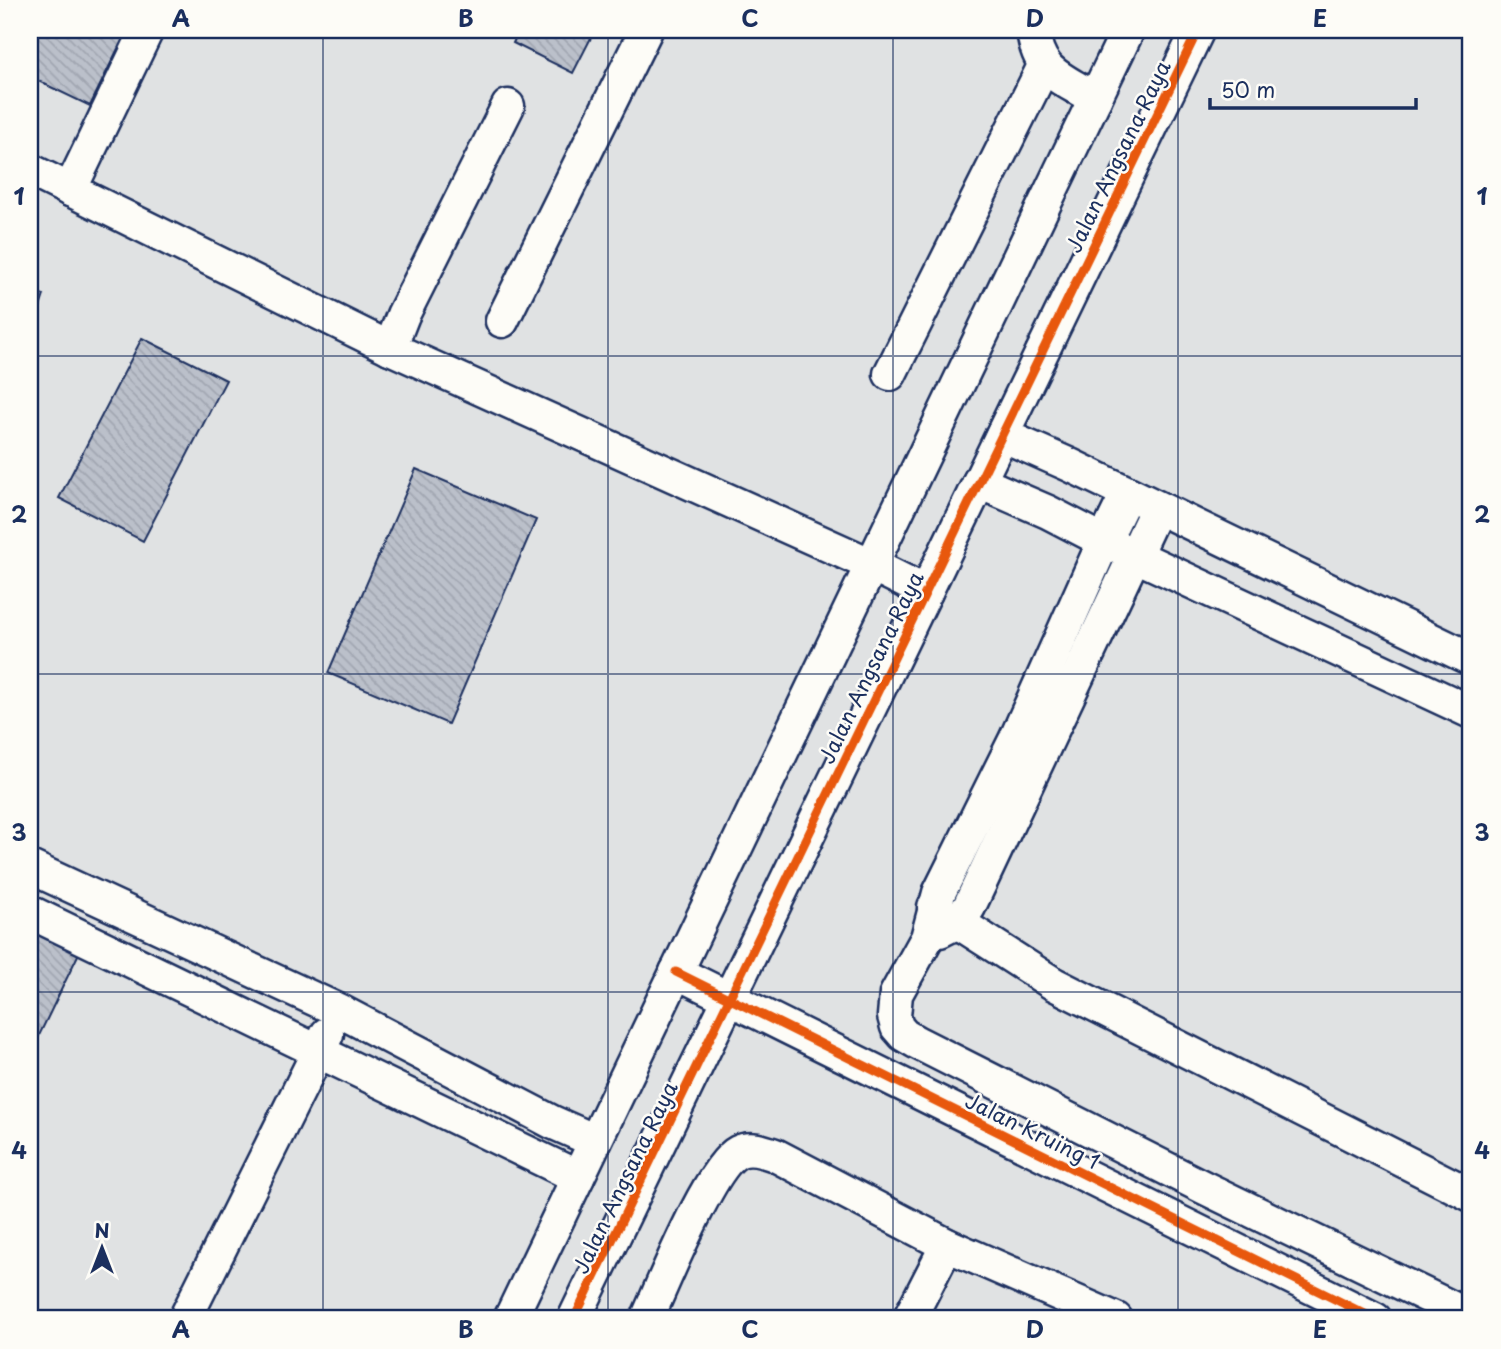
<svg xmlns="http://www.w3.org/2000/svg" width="1501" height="1349" font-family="'Playpen Sans',sans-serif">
	<defs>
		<pattern id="building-back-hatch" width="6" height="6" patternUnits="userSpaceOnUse" patternTransform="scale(1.75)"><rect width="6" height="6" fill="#bbc0ca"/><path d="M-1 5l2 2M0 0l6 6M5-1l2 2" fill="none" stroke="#a0a5b0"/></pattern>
	</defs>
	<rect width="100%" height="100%" fill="#f0f0ee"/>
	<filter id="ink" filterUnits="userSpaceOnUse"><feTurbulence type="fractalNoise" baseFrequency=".0143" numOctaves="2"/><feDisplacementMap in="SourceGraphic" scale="14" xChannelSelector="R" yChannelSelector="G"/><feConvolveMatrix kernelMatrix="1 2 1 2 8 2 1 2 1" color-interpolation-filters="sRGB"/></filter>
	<g filter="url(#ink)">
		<rect fill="#e0e2e3" x="30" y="30" width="1441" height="1289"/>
		<g fill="url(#building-back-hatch)" stroke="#1b2f5e" stroke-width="2">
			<path d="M30,30H127L90,106L30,77Z"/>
			<path d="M519,30H595L573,73L513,43Z"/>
			<path d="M30,290L44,295L30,338Z"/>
			<path d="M142,338L226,380L143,541L59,498Z"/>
			<path d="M416,469L536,520L448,724L328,673Z"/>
			<path d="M30,924L81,949L30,1054Z"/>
		</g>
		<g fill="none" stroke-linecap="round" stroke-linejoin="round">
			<defs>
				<g id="minor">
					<path d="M1033,30C1038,74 1061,77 1095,99"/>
					<path d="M30,170L390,348L872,565L926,592"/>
					<path d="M70,190L147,30"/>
					<path d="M502,321L646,30"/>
					<path d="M390,348L403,315L508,106"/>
					<path d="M890,374L1044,66"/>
					<path d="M1002,435L1070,465L1471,659"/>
					<path d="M979,482L1048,512L1104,541L1471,712"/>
					<path d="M1127,494L1104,541L1015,740L939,893L927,938L896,994L894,1016L897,1027L904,1035L916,1042L1203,1187L1471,1317"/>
					<path d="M30,867L338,1010L552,1122L595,1141"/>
					<path d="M934,907L1054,984L1471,1195"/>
					<path d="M30,912L578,1177"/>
					<path d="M940,931L958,922L969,907L1157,508"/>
					<path d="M676,972L1375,1319"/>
					<path d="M185,1319L327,1034"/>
					<path d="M510,1319L1128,30"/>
					<path d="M574,1319L1198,30"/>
					<path d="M647,1319C662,1286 710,1166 738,1152C750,1146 764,1151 775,1155L947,1245L1116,1319"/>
					<path d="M909,1319L947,1245"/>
				</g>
			</defs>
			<use href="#minor" stroke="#1b2f5e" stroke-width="37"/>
			<use href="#minor" stroke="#fdfcf7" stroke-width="32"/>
			<defs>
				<g id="cycleway">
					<path d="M676,972L1375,1319"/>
					<path d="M574,1319L1198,30"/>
				</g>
			</defs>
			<use href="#cycleway" stroke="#fdfcf7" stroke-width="13"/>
			<use href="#cycleway" stroke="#e8590c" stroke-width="9"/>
		</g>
	</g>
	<path fill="none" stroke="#1b2f5e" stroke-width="2" stroke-opacity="0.55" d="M323,30V1319M608,30V1319M893,30V1319M1178,30V1319M30,356H1471M30,674H1471M30,992H1471"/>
	<g text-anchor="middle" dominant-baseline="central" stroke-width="5" stroke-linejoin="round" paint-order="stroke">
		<g font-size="21" fill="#1b2f5e" stroke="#fdfcf7">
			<text transform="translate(1117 156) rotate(-64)">Jalan Angsana Raya</text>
			<text transform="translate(870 667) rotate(-64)">Jalan Angsana Raya</text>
			<text transform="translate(1033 1130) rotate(26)">Jalan Kruing 1</text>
			<text transform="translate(624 1177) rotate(-64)">Jalan Angsana Raya</text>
		</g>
	</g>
	<rect width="1501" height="1349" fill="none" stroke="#fdfcf7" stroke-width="77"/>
	<g transform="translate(102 1248)" stroke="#fdfcf7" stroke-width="5" paint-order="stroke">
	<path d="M0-5L12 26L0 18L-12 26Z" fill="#1b2f5e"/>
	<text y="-10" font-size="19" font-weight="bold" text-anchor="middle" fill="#1b2f5e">N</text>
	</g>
	<path d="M1210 98v10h206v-10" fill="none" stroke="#1b2f5e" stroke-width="3.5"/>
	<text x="1221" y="98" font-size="21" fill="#1b2f5e" stroke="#fdfcf7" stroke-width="5" paint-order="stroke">50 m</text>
	<rect x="38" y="38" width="1424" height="1272" fill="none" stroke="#1b2f5e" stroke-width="2.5"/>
	<g font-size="23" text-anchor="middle" font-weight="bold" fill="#1b2f5e">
		<text x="181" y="27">A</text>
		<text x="466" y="27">B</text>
		<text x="750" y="27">C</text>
		<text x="1035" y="27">D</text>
		<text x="1320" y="27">E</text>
		<text x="19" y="205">1</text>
		<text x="1482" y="205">1</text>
		<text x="19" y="523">2</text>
		<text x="1482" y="523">2</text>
		<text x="19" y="841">3</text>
		<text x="1482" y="841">3</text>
		<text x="19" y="1159">4</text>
		<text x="1482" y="1159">4</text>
		<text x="181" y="1338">A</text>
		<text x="466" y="1338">B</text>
		<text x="750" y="1338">C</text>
		<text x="1035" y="1338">D</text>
		<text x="1320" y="1338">E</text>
	</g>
</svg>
